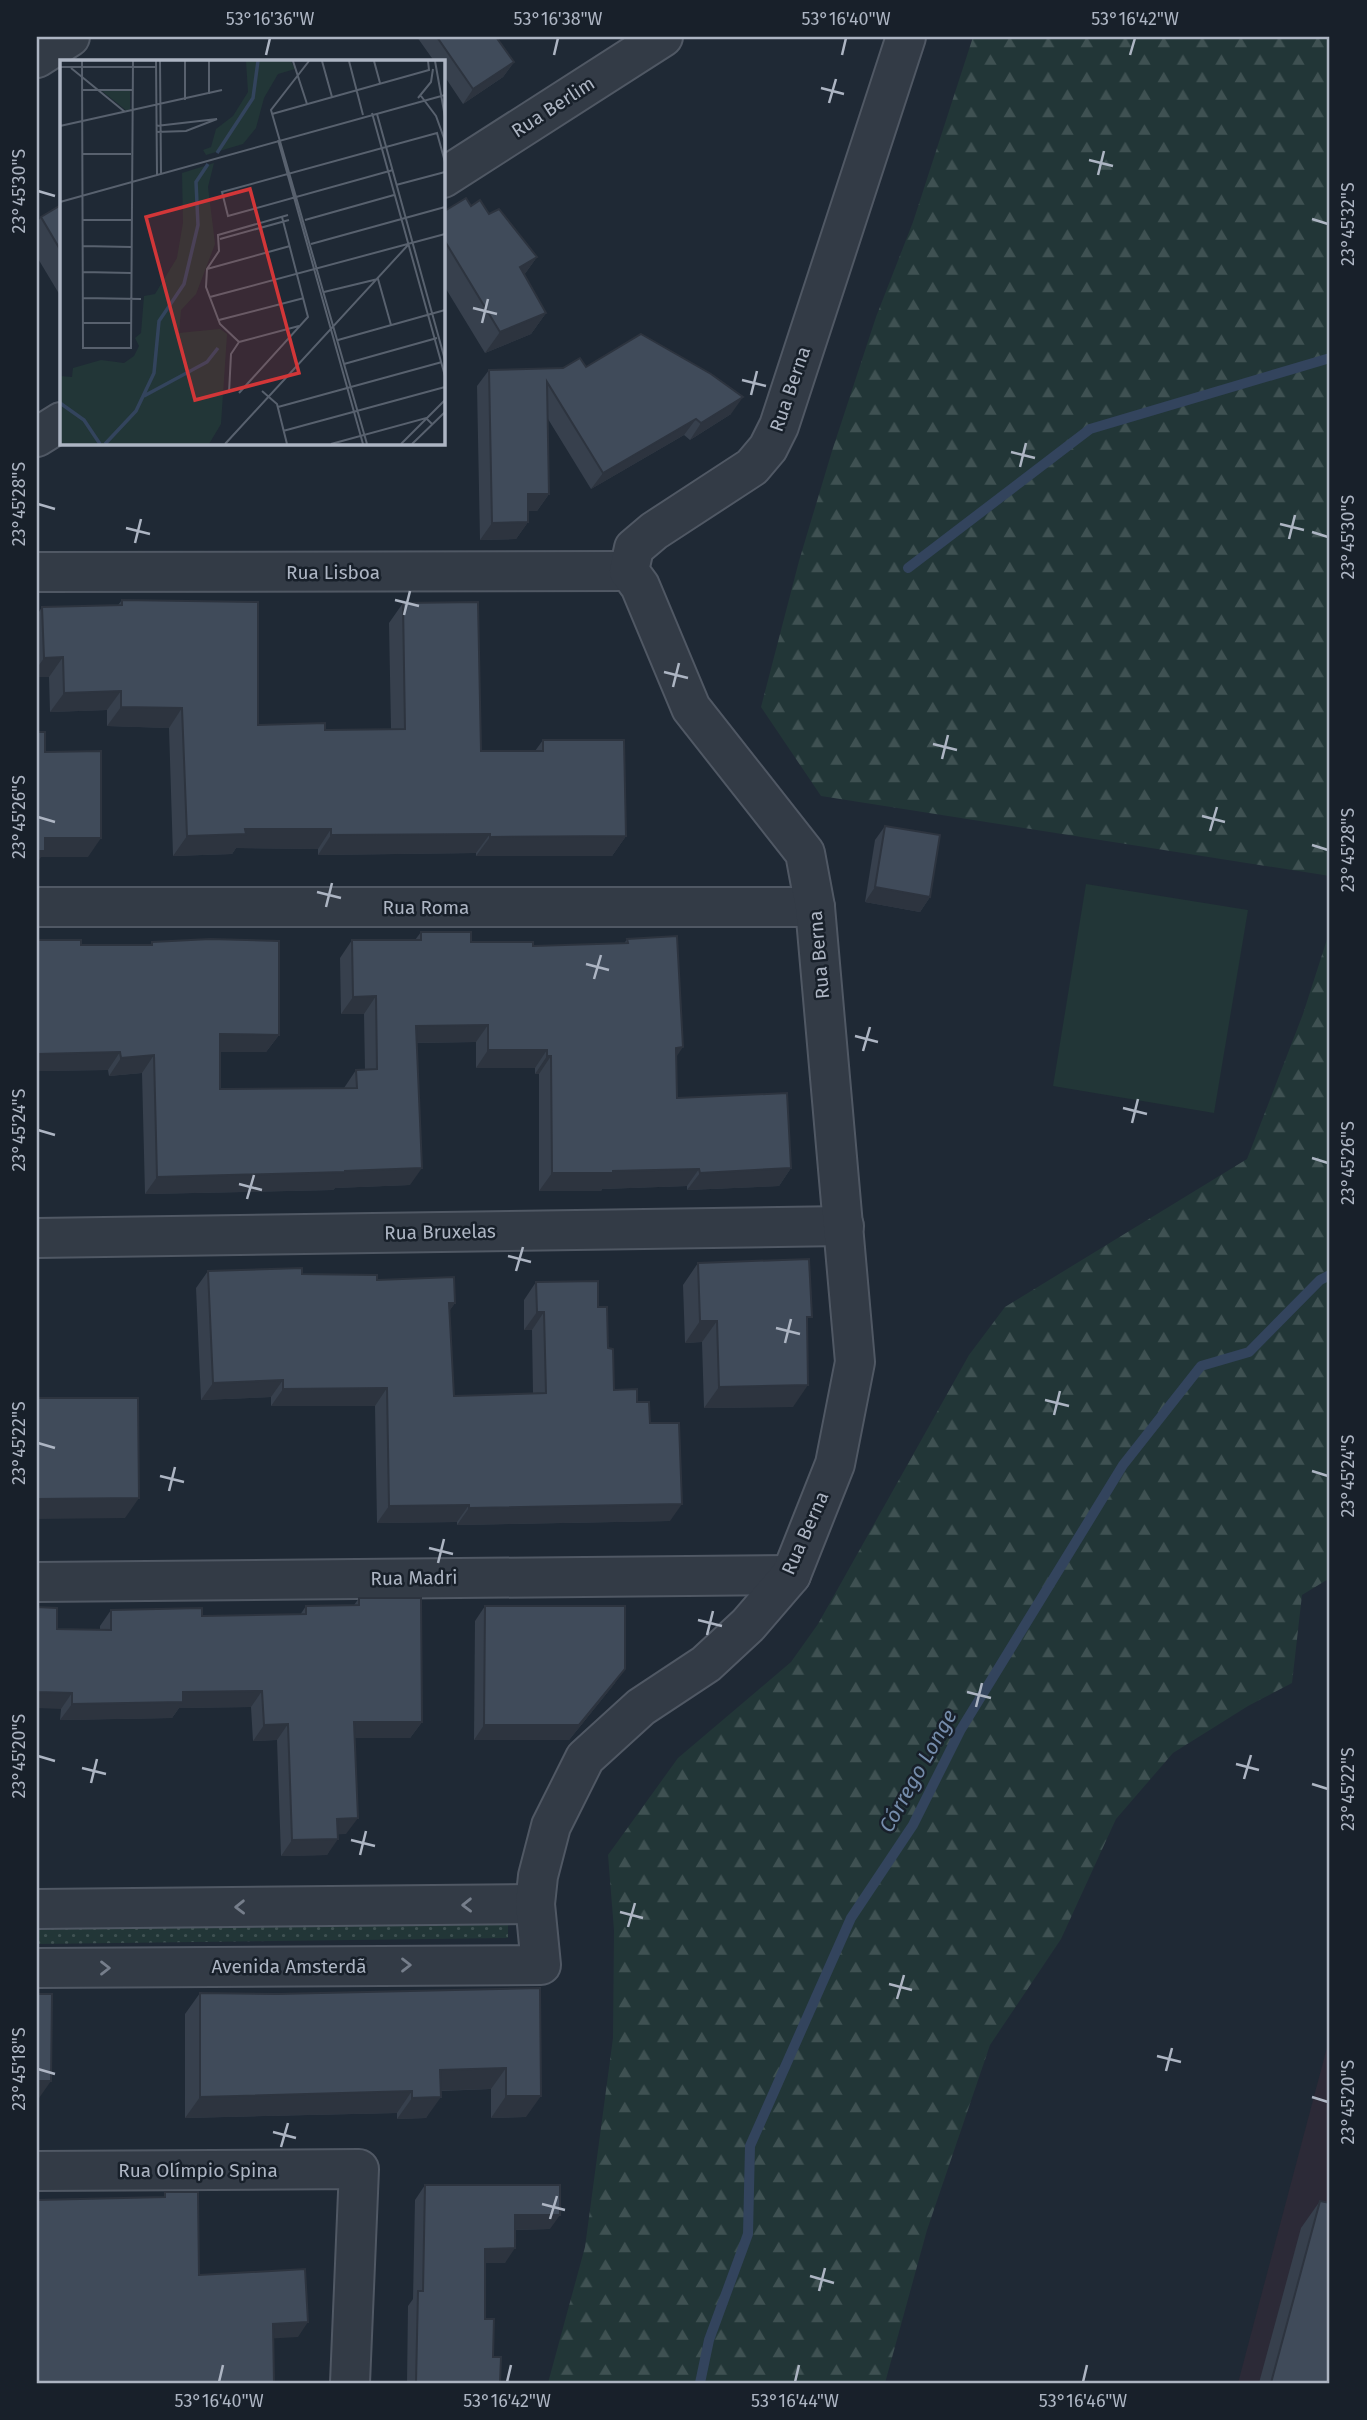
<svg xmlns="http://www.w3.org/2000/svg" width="1367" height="2420" font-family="'Fira Sans',sans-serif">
	<defs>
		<pattern id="grass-dots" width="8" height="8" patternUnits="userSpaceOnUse" patternTransform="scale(1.75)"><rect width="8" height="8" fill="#223637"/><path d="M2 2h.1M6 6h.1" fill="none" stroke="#3f5152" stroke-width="1.8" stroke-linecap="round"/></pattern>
		<pattern id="forest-firs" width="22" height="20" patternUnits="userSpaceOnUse" patternTransform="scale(1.75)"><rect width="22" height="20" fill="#223637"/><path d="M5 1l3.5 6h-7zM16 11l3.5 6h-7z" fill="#3f5152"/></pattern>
	</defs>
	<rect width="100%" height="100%" fill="#1f2935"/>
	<path fill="#2c2a37" d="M1330,2036V2383H1238Z"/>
	<path fill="url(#grass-dots)" d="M508,1921V1938L37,1944V1927Z"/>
	<g fill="url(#forest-firs)">
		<path d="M973,37H1330V876L821,796L761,707L799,561L832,451L876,317L913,222Z"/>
		<path d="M1330,930V1578L1302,1595L1292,1683L1248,1706L1173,1753L1116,1819L1061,1939L990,2045L927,2230L885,2383H548L585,2247L613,2038L614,1930L608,1855L678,1758L791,1662L818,1624L969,1355L1005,1307L1247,1159L1303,1014Z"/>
	</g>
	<path fill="#223637" d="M1086,884L1248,910L1214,1113L1053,1086Z"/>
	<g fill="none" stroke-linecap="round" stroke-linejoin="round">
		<g stroke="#33445d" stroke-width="10">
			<path d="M908,568L1090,429L1330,358"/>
			<path d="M700,2383L709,2340L748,2234L750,2146L851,1918L913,1825L960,1731L1123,1465L1201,1366L1249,1352L1320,1280L1330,1275"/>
		</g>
		<defs>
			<g id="minor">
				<path d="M37,58L70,37"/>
				<path d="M443,178L663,37"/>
				<path d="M37,437L61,422"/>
				<path d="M37,572L629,571"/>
				<path d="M37,907H815"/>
				<path d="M37,1238L844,1226"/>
				<path d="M37,1582L791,1575"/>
				<path d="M37,1909L535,1904"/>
				<path d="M37,1968L541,1965L535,1904L538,1876L551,1826L585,1758L641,1707L706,1664L748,1625L791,1575L835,1464L855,1362L815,907L805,853L691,708L640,586L629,571L634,548L654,531L752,467L768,448L779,426L906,37"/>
				<path d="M37,2171L359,2169L350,2383"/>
			</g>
		</defs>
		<use href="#minor" stroke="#505864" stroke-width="42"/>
		<use href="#minor" stroke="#333b46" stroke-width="38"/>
	</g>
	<g fill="#37404d">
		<path d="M417,37H496L514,62L503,77L463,104L443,74V61H434Z"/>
		<path d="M61,205V297L37,257V223L41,217Z"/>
		<path d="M471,206L489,214L537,257L524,275L546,313L531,334L485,353L443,284V212Z"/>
		<path d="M586,367L731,414L690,440L684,435L591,489L548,419L549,494L537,511H528V522L516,539L480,540L477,386L489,370Z"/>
		<path d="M122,600L258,725L325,730L391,729L389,623L403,603L481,751H535L543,740L626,836L612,856H476V853L318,855V849L236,848L232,854L173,856L169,728L107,726V710L50,712L49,677H37V615L42,607L118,605Z"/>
		<path d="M885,826L930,897L920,912L865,902L875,840Z"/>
		<path d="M421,932L471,942L533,946L624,944L627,939L676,1058L677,1098L791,1168L779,1186L687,1190V1186L602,1189L601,1191H539V1074H535V1068H476V1042L417,1043L410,1185L335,1188L333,1190L145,1194L142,1073L109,1076L108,1070L37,1071V940L81,945H150L152,942L279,1035L266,1052H220V1089L344,1088L356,1070H365L364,1014H341L340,958L352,940H415Z"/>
		<path d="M698,1263L807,1323L793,1407L704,1408L702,1342L685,1343L683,1285Z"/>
		<path d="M208,1271L302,1274L377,1280L455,1303L449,1311L454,1396L533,1394L532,1330H524V1300L536,1282L598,1307L608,1348L614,1390L637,1402L650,1423L670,1521L457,1525V1522L377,1523L375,1406H271V1397L201,1400L196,1288Z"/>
		<path d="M359,1598L422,1722L410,1738H355L346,1834H338L327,1855L281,1856L277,1740L253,1741L251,1707L179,1708L172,1718L60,1720L61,1709L57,1629L100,1630V1626L111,1610L202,1616L300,1615L306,1606L354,1605Z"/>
		<path d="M485,1606L615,1683L569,1740H474L475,1621Z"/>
		<path d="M540,1988L526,2117L491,2118V2089L441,2091L426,2118L397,2119V2113L185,2118V2014L200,1993L277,1994Z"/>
		<path d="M425,2185L550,2229L515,2230L505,2263H485V2319L493,2357L500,2383H407L408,2306L413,2299L415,2200Z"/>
		<path d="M1320,2201L1330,2383H1259L1301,2228Z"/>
	</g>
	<g fill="#2d343f">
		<path d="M514,62L503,77L463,104L473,89Z"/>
		<path d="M537,257L522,278L520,267Z"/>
		<path d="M546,313L531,334L485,353L500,332Z"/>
		<path d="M743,397L731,414L690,440L701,423Z"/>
		<path d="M696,419L684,435L591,489L603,473Z"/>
		<path d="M528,494H549L537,511H516Z"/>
		<path d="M528,522L516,539L480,540L492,523Z"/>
		<path d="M63,657L49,677H37V668L44,658Z"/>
		<path d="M121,691L107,710L50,712L64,693Z"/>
		<path d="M121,707L182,708L169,728L107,726Z"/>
		<path d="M245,829H331L318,849L236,848L232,854L173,856L187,836Z"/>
		<path d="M490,834L476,853L318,855L331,835Z"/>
		<path d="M626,836L612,856H476L490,837Z"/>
		<path d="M45,838H101L88,857H41L37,863V849Z"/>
		<path d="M875,887L930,897L920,912L865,902Z"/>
		<path d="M376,996L364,1014H341L353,997Z"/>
		<path d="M488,1025L476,1042L404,1043L416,1026Z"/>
		<path d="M220,1034L279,1035L266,1052H208Z"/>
		<path d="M683,1047L671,1065L676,1048Z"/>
		<path d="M488,1050H547L535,1068H476Z"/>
		<path d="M120,1052L108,1070L37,1071V1054Z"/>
		<path d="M154,1055L142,1073L109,1076L121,1058Z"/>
		<path d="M547,1056H551L539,1074H535Z"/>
		<path d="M422,1168L410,1185L335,1188L333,1190L145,1194L157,1177Z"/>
		<path d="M791,1168L779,1186L687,1190L700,1173Z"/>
		<path d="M699,1169L687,1186L602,1189L601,1191H539L552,1173Z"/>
		<path d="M449,1303H455L443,1320Z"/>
		<path d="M537,1312H544L532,1330H524Z"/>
		<path d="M700,1321H717L702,1342L685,1343Z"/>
		<path d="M283,1380L271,1397L201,1400L213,1383Z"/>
		<path d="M808,1385L793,1407L704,1408L719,1387Z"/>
		<path d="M387,1388L375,1406H271L283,1389Z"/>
		<path d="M139,1498L125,1518L37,1519V1499Z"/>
		<path d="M682,1504L670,1521L457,1525L469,1508Z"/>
		<path d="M469,1505L457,1522L377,1523L389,1506Z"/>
		<path d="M625,1669L615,1683L569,1740H474L484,1725Z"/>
		<path d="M262,1691L251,1707L179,1708L172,1718L60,1720L72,1704L183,1692Z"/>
		<path d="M37,1692L72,1693L61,1709L37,1708Z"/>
		<path d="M354,1722H422L410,1738H343Z"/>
		<path d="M288,1724L277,1740L253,1741L264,1725Z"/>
		<path d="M358,1818L346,1834L326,1835L337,1819Z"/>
		<path d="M338,1839L327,1855L281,1856L292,1840Z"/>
		<path d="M506,2068L491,2089L425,2091L440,2070Z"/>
		<path d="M37,2081H51L37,2101Z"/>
		<path d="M412,2091L397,2113L185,2118L200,2097Z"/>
		<path d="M506,2096H541L526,2117L491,2118Z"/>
		<path d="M441,2097L426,2118L397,2119L412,2098Z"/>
		<path d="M515,2215H560L550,2229L505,2230Z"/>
		<path d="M515,2248L505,2263H475L485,2249Z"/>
		<path d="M308,2322L298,2337L263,2339L273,2324Z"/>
	</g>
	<g fill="#404b5a" stroke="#2d343f" stroke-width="2">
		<path d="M437,37H496L514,62L473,89Z"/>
		<path d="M466,198L471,206L480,200L489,214L499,209L537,257L520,267L546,313L500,332L443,238V212Z"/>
		<path d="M61,205V251L41,217Z"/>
		<path d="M641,334L711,374L743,397L701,423L696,419L603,473L547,382L549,494H528V522L492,523L489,370L563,368L580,358L586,367Z"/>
		<path d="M122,600L258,602V725L325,723V730L405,729L403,603L478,602L481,751H543V740H624L626,836L490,837V834L331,835V829H245L246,834L187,836L182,708L121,707V691L64,693L63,657L44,658L42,607L122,605Z"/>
		<path d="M37,732H45V752L101,751V838H45V851H37Z"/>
		<path d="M885,826L940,835L930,897L875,887Z"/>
		<path d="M421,932H471V942H533V946L628,943L627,939L677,936L683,1047L676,1048L677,1098L787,1093L791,1168L700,1173L699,1169L613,1171V1173H552L551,1056H547V1050H488V1025L416,1026L422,1168L345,1171V1172L157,1177L154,1055L121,1058L120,1052L37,1054V940H81V945H152V942L210,939L279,941V1035L220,1034V1089L357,1088L356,1070L377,1069L376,996L353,997L352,940H421Z"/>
		<path d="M809,1259L812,1317H807L808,1385L719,1387L717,1321H700L698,1263Z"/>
		<path d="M302,1268V1274L377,1275V1280L454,1277L455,1303H449L454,1396L546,1393L544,1312H537L536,1282L598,1281V1307H607L608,1348L613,1349L614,1390L637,1389V1402H649L650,1423H679L682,1504L469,1508V1505L389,1506L387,1388L283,1389V1380L213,1383L208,1271Z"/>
		<path d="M37,1398H138L139,1498L37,1499Z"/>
		<path d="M359,1598H421L422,1722H354L358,1818L337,1819L338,1839L292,1840L288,1724L264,1725L262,1691L183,1692V1702L72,1704V1693L37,1692V1607L57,1608V1629L111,1630V1610L202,1608V1616L306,1614V1606L359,1605Z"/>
		<path d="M485,1606H625V1669L579,1725H484Z"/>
		<path d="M540,1988L541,2096H506V2068L440,2070L441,2097L412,2098V2091L200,2097V1993L277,1994Z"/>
		<path d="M37,1994H52L51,2081H37Z"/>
		<path d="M425,2185H560V2215H515V2248L485,2249V2319H494L493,2357H501L500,2383H416L418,2291H423Z"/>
		<path d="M165,2192H198L199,2275L305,2269L308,2322L273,2324L274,2383H37V2200L165,2197Z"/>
		<path d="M1320,2201L1330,2203V2383H1271Z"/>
	</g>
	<defs><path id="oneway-chevron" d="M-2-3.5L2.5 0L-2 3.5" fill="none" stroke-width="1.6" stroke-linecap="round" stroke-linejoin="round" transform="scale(1.75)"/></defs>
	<g stroke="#767e8b">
		<use href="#oneway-chevron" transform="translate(467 1905) rotate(179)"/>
		<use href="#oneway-chevron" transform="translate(240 1907) rotate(179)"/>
		<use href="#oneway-chevron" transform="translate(406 1965)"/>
		<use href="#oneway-chevron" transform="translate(105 1968)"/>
	</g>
	<path fill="none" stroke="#adb5c3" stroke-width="2.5" d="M266,55L270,38M554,55L558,38M842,55L846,38M1130,55L1135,38M821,88L844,94M829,103L836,79M1089,160L1113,166M1098,175L1104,151M38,191L55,196M1312,219L1328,224M473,308L497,314M482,323L488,299M742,380L766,386M751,395L757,371M1011,452L1035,458M1020,467L1026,443M38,504L55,509M1280,524L1304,530M126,528L150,534M1312,532L1328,537M1289,539L1295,515M135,543L141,519M395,600L419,606M404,615L410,591M664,672L688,678M673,687L679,663M933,744L957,750M942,759L948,735M1202,816L1225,822M38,817L55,822M1210,831L1217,807M1312,845L1328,850M317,892L341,898M326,907L332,883M586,964L609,970M594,979L601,955M855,1036L878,1042M863,1051L870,1027M1123,1108L1147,1114M1132,1123L1138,1099M38,1130L55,1135M1312,1158L1328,1163M239,1184L262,1190M247,1199L254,1175M508,1256L531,1262M516,1271L523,1247M776,1328L800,1334M785,1343L791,1319M1045,1400L1069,1406M1054,1415L1060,1391M38,1443L55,1448M1312,1471L1328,1476M160,1476L184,1482M169,1491L175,1467M429,1548L453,1554M438,1563L444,1539M698,1620L722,1626M707,1635L713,1611M967,1692L991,1698M976,1707L982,1683M38,1756L55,1761M1236,1764L1259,1770M82,1768L106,1774M1244,1779L1251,1755M91,1783L97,1759M1312,1784L1328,1789M351,1840L375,1846M360,1855L366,1831M620,1912L643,1918M628,1927L635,1903M889,1984L912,1990M897,1999L904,1975M1157,2056L1181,2062M38,2069L55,2074M1166,2071L1172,2048M1312,2097L1328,2102M273,2132L296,2138M281,2147L288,2123M542,2204L565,2210M550,2219L557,2196M810,2276L834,2283M819,2291L825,2268M219,2382L223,2365M507,2382L511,2365M795,2382L799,2365M1083,2382L1087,2365"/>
	<g text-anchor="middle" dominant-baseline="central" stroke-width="5" stroke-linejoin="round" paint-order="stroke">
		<g font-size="19" fill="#adb5c3" stroke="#18202a">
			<text transform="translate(553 107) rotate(-33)">Rua Berlim</text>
			<text transform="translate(790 389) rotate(-71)">Rua Berna</text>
			<text x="333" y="572">Rua Lisboa</text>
			<text x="426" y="907">Rua Roma</text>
			<text transform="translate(819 955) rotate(-95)">Rua Berna</text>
			<text transform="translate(440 1232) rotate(-1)">Rua Bruxelas</text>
			<text transform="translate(805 1533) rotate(-66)">Rua Berna</text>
			<text transform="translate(414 1578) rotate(-1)">Rua Madri</text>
			<text x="289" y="1966">Avenida Amsterdã</text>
			<text x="198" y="2170">Rua Olímpio Spina</text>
		</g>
		<g font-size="21" font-style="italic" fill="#758cab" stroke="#18202a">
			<text transform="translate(918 1771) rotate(-61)">Córrego Longe</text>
		</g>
	</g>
	<g transform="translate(60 60)">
		<rect width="385" height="385" fill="#1f2935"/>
		<path d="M186,1H231L235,9L218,14L204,38L196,68L183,84L146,95L143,90L151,87L156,69L173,56L188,32ZM154,103L148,127L155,184L136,234L121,250L119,273L160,269L167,274L161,364L149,384H0V316L12,317L13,308L41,300L64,303L74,296L79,286L75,278L81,273L84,236L95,234L117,198L123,163L122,113Z" fill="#223637"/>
		<path d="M42,31H70V49L67,51Z" fill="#223637"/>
		<path fill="none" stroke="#33445d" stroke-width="3.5" d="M157,93L193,38L198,1M84,336L147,302L158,288M0,343L24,360L40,384M45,384L76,351L94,313L99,261L124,224L138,165L136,122L148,104"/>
		<path fill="none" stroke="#58616e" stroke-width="2" d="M22,1L23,288H71L73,1M96,1L97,115M100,1L101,113M125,1V40M233,1L247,44M249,1L211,50L307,384M262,1L272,37M289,1L303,55M314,1L320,23M375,1L385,57M0,7H97M11,8L65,52M22,30H73M149,34V1M361,36L376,56L385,81M358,38L371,22L373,9M312,53L385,316M212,54L369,10L368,1M317,54L385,300M0,66L162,30M96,66L157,59L126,71L96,72M218,80L303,384M23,94H71M333,110L168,156L162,132L377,73L385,102M336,125L385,112M0,142L385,35M22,160H71M245,160L334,135M160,179L229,160M251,184L385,147M22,186L71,187M147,209L230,186M23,212L71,213M264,232L318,219L331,265M150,237L385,174M23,238L81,239M159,260L244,238M23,263H71M278,280L385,250M179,282L239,266M284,304L377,278M202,331L217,344L227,384M169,333L171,294L179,282L160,264L146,227L147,209L159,191L158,175L228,155M179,333L248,257L222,157M218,347L382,302M223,371L385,327M165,384L348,185M271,384L366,358L372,364M341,384L385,340M352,384L385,352"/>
		<path fill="#d23638" fill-opacity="0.15" stroke="#d23638" stroke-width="3.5" d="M190,129L239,313L135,340L86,157Z"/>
		<rect width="385" height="385" fill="none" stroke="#adb5c3" stroke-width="3.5"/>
	</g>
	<rect width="1367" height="2420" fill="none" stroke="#18202a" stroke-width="77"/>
	<rect x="38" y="38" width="1290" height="2344" fill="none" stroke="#adb5c3" stroke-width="2.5"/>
	<g font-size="18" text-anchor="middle" fill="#adb5c3">
		<text x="270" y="25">53°16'36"W</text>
		<text x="558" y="25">53°16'38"W</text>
		<text x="846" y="25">53°16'40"W</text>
		<text x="1135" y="25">53°16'42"W</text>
		<text transform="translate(19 191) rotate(-90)" y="6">23°45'30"S</text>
		<text transform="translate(1348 224) rotate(-90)" y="6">23°45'32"S</text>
		<text transform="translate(19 504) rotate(-90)" y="6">23°45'28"S</text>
		<text transform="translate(1348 537) rotate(-90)" y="6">23°45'30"S</text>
		<text transform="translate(19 817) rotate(-90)" y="6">23°45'26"S</text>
		<text transform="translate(1348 850) rotate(-90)" y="6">23°45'28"S</text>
		<text transform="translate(19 1130) rotate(-90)" y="6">23°45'24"S</text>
		<text transform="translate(1348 1163) rotate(-90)" y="6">23°45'26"S</text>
		<text transform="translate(19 1443) rotate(-90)" y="6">23°45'22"S</text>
		<text transform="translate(1348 1476) rotate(-90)" y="6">23°45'24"S</text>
		<text transform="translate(19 1756) rotate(-90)" y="6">23°45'20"S</text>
		<text transform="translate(1348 1789) rotate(-90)" y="6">23°45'22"S</text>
		<text transform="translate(19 2069) rotate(-90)" y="6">23°45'18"S</text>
		<text transform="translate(1348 2102) rotate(-90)" y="6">23°45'20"S</text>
		<text x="219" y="2407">53°16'40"W</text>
		<text x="507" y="2407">53°16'42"W</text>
		<text x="795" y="2407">53°16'44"W</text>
		<text x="1083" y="2407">53°16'46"W</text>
	</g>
</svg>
